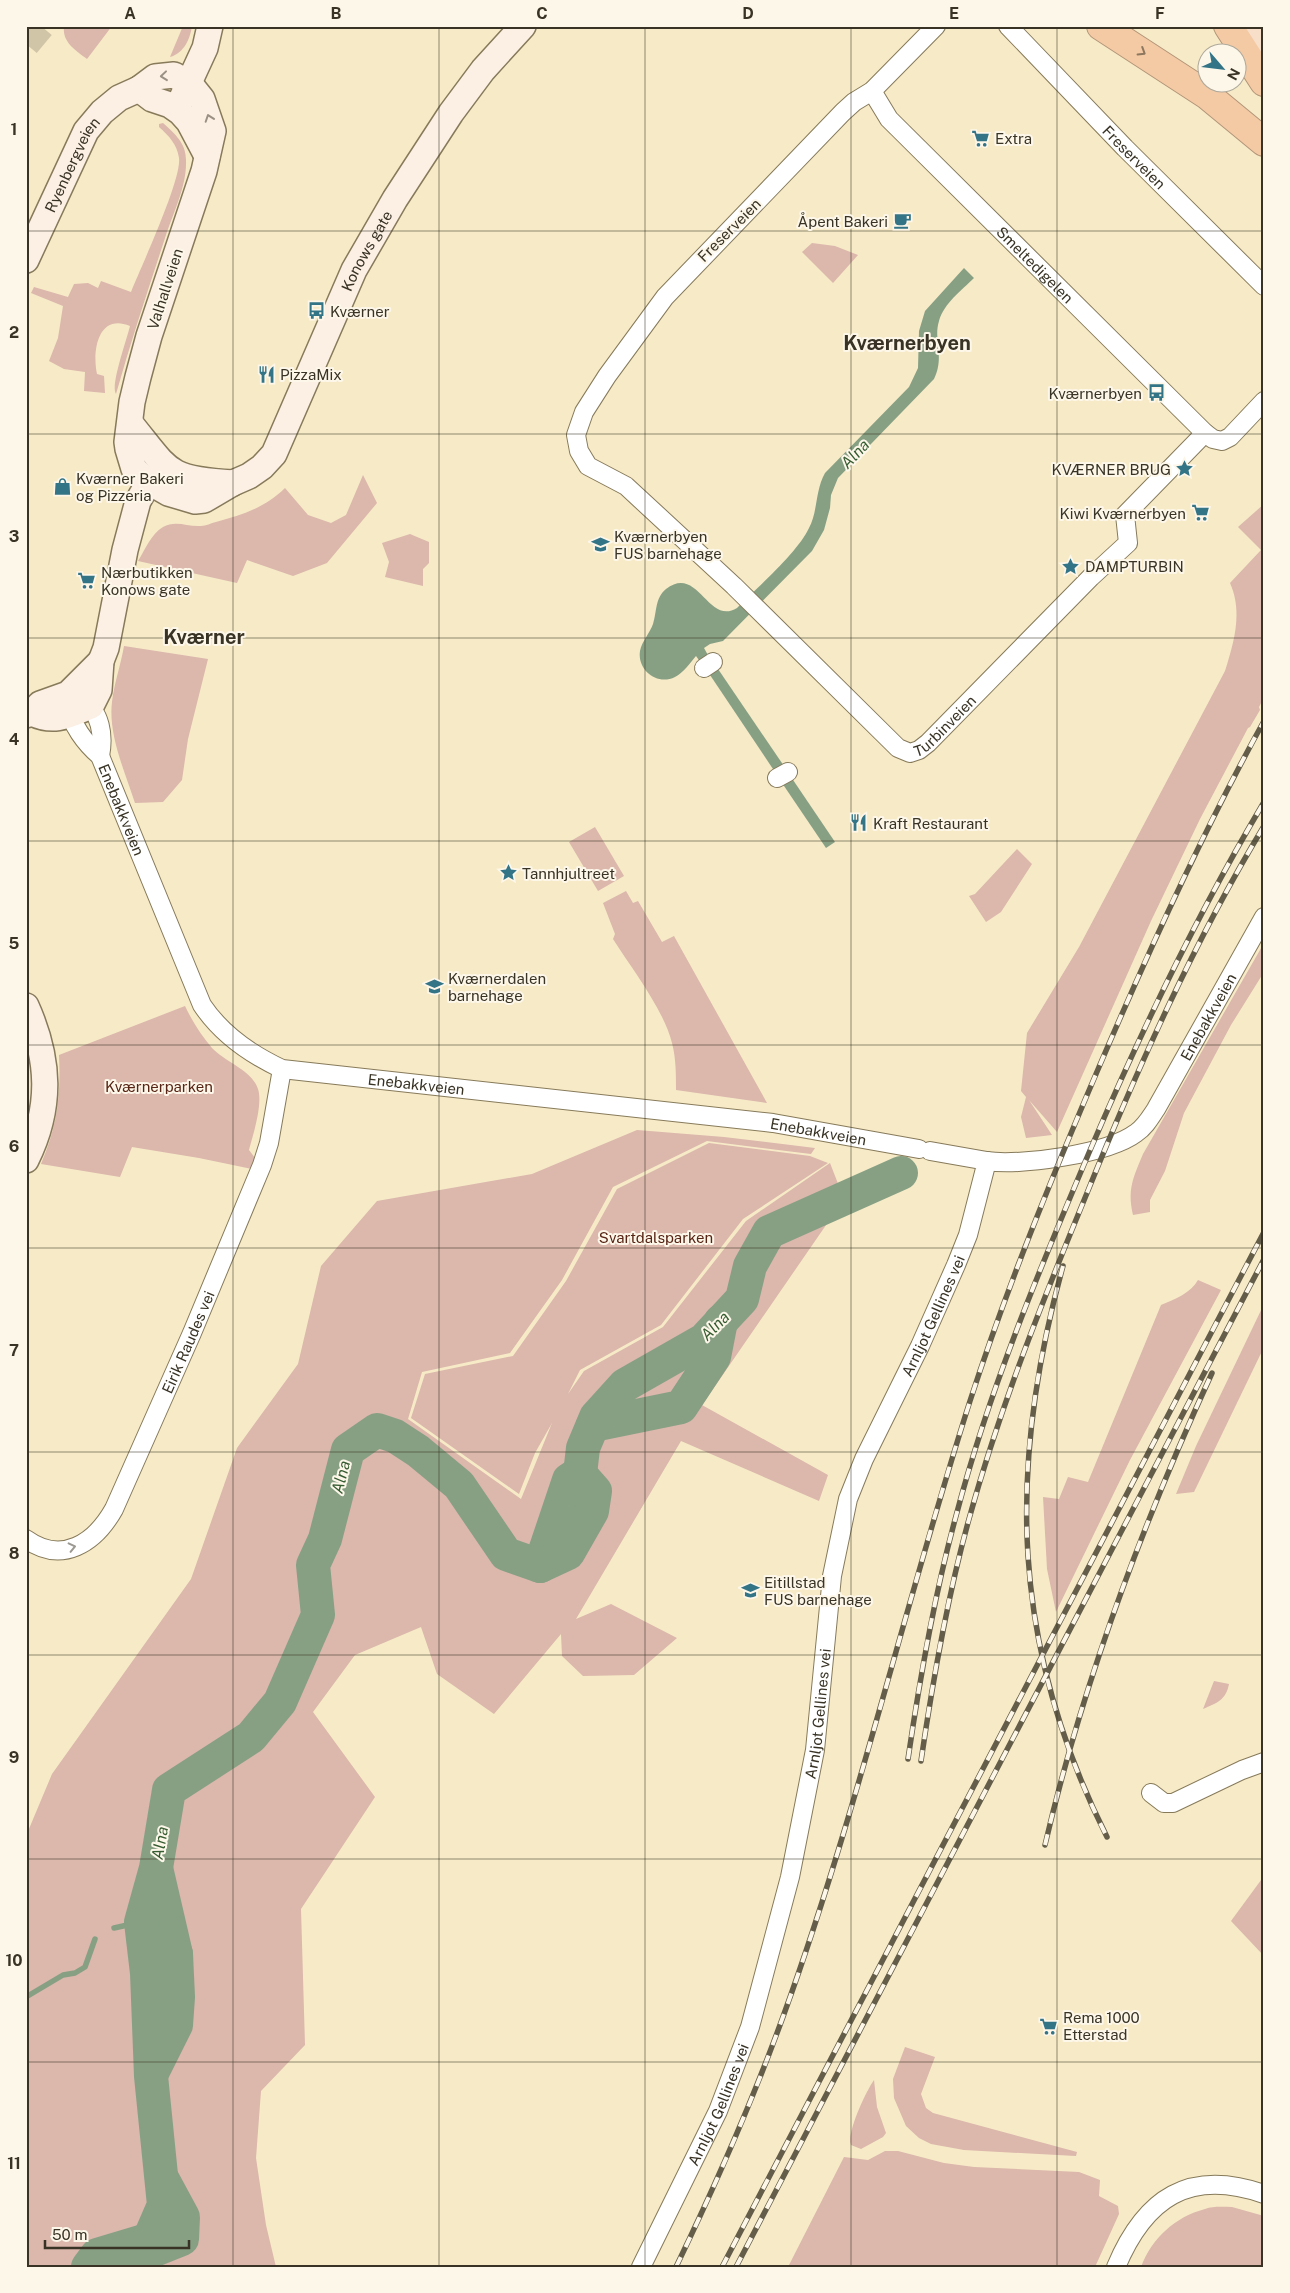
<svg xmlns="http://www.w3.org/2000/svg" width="1290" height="2293" font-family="'Public Sans',sans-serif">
	<rect width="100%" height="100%" fill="#f7eac7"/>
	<g fill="#dbb7ac">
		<path d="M64,26H112L87,59C75,50 62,42 64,26Z"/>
		<path d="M183,26H192C190,39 184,53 170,57Z"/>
		<path d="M163,123C175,134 186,143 186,160C187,186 173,213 165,238C148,290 131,341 116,394C110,386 127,339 130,326C98,313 92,351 97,374L104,376L105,393L84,391L85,372L64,369L49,361L58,338L63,306L31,293L34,287L68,297L74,284L88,283L98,288L101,281L131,292C141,267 182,179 179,158C177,144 169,136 159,127V124Z"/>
		<path d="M812,243L835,246L858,255L833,283L802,252Z"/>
		<path d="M363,475L377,503L327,563L293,576L247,560L237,583L138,561C145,550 151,534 163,527C176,520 187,527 201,526C206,526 211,523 216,522C241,515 265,508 285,488L308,515L331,523L346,515Z"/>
		<path d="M1264,504V697L1259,707L1260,710L1250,727L1248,728L1200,819L1151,921L1057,1132L1029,1100L1052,1135L1026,1138L1021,1117L1026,1097L1021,1091L1027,1033L1079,947L1225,671C1234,642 1243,612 1230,583L1261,550L1238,527Z"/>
		<path d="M410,534L429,542V563L423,569V586L385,577L389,562L382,543Z"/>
		<path d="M124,646L208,659L188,739L182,780L163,802L135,803C125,772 108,735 112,702C114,684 121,664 124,646Z"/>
		<path d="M595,827L624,876L598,891L569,842Z"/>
		<path d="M1017,849L1032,864L1001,912L986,922L969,896L975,894Z"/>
		<path d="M626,891L633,903L638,901L662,942L674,936L767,1103L676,1090C676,1074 676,1058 672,1043C664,1010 632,969 613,939L615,934L603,903Z"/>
		<path d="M1264,943V972L1231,1025L1184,1113L1165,1171L1150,1200V1212L1133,1215C1127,1190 1133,1178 1143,1154Z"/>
		<path d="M185,1006C192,1021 201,1035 212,1048C225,1062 252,1070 258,1089C263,1104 253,1135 249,1150L255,1158L252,1169L199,1158L132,1147L120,1177L41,1164C57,1126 61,1097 59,1055Z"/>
		<path d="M637,1130L724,1137L815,1148L811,1154L707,1141L613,1187L562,1280L510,1353L422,1372L408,1419L521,1499L552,1423L535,1453L519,1494L411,1418L425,1374L513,1356L566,1281L617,1189L709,1143L810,1156L828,1163L743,1219L661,1325L580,1370L568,1394L584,1371L663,1327L746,1221L830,1163L844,1199L702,1405L828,1475L819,1501L681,1441L576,1619L611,1604L677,1638L634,1675L583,1676L562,1656L561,1634L494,1714L437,1674L421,1627L355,1655L313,1712L375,1797L301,1909L305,2045L261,2091L256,2158L266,2225L276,2267H26V2098L29,2093L26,2088V1836L52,1774L191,1579L237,1448L298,1364L321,1266L377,1201L532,1174Z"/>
		<path d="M1198,1280L1221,1290L1130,1460L1056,1612L1047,1569L1043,1497L1059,1499L1068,1477L1088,1482L1161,1305C1175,1299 1191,1293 1198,1280Z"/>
		<path d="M1264,1304V1347L1194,1492L1176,1494L1196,1446Z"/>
		<path d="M1214,1681L1229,1684C1226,1700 1217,1703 1203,1709Z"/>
		<path d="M1264,1876V1956L1231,1921Z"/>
		<path d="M905,2047L935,2057L921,2094L926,2108L933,2113L1077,2152L1076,2156L964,2150L931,2144L919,2138L906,2126L894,2098L893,2079Z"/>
		<path d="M874,2080L877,2107L886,2133L883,2137L861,2149L851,2145C846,2134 866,2091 874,2080Z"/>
		<path d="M885,2151H898L944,2163L974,2167L1079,2172L1100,2180L1099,2196L1118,2206L1119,2214L1095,2267H788L844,2157L868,2160Z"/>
		<path d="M1232,2207L1264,2216V2267H1141C1152,2238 1175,2217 1205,2209C1213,2206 1223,2207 1232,2207Z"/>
	</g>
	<g fill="#87a084">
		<path d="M964,268L974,278C962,290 944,303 939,321C933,341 945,356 934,379L838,478L831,495L830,508L824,530L812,551L723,641L710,644L704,648L709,657L701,663L696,656C690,663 683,673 675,677C657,686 637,670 640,651C642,641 650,633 653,624C657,611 655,598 666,589C698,564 708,626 737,608C757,588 798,552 809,528C818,511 815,491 825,473L909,387L918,368L919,331L925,311Z"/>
		<path d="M716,666L786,769L777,775L708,672Z"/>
		<path d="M789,774L835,842L826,848L780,780Z"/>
	</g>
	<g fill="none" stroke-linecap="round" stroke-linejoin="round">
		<g stroke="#87a084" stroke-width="5.5">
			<path d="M114,1928L141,1922"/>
			<path d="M26,1997L63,1975L75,1973L85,1967L95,1939"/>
		</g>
		<g stroke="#87a084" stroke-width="34">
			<path d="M593,1425L681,1407L714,1357L721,1321"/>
			<path d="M540,1566L569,1480L581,1472"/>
			<path d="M148,1990L176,1954L157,1872"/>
			<path d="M152,2073L176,2025L178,1997L176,1954"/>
			<path d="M137,2257L182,2239L183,2217L163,2180"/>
			<path d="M88,2267L97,2255L147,2240"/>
			<path d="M131,2267L151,2235L164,2205L151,2076L147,1973L141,1922L156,1868L169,1790L251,1737L280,1702L318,1615L313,1565L325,1539L348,1450L377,1430L395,1436L418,1451L459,1485L506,1554L540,1566L568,1553L592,1511L595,1491L580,1474L583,1448L596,1417L625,1385L704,1340L742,1299L750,1266L769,1232L901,1173"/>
		</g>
		<path stroke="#d1c5a7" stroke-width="28" stroke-dasharray="28 14" stroke-linecap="butt" d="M26,44L41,26"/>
		<defs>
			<g id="street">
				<path id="s1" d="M936,26L872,91L854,102L843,112L665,297L607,376L584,412L576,435L579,451L588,466L626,486L734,586L898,748L910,753L919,750L928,743L1091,577L1128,543L1125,515L1205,433"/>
				<path id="s2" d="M1008,26L1125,148L1264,286"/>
				<path id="s3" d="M872,91L889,119L1205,433L1213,439L1222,441L1230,437L1264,401"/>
				<path d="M704,668L713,662"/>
				<path d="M82,701C101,711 104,736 100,756"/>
				<path id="s4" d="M69,705C70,724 86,744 100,756L202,1005C222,1035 250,1054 282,1069L773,1123L919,1149"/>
				<path d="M777,778L788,772"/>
				<path id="s5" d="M986,1161C1021,1166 1108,1154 1136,1133C1145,1127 1150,1118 1156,1109L1264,917"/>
				<path id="s6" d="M26,1539C62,1565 95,1543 114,1509L192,1333L262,1165L269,1143L282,1069"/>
				<path d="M1151,1793L1164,1803H1173L1242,1770L1264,1762"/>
				<path id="s7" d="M641,2267L718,2111L750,2027L790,1877L815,1750L832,1576L848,1499L864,1459L920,1346L956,1265L968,1235L987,1161L930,1151"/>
				<path d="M1116,2267C1145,2198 1189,2168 1264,2194"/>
			</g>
			<g id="secondary">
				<path d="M139,89L152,99L170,105L180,112L189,122L207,156"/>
				<path d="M182,98L205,48L210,26"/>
				<path id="s8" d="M26,260L86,131L102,112L119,98L139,89L155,77L174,75L190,84L202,99L213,131L204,171L149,336L138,377L132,402L127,442L128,449L134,469L149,482L168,493L195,501L204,500L233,483L249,476L262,467L274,454L354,270L395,199L451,113L483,70L523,26"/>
				<path d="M130,423C170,472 166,479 233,483"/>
				<path d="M32,713C55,724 69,715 91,706L99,690L101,661L106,648L125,550L138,501L149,482L169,470"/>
				<path d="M26,715L32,713L40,704L68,694L101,661"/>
				<path d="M26,1006C50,1059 52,1108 26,1160"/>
			</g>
			<path id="primary" d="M1256,26L1264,39"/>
			<g id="highway">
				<path d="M1101,26L1207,95L1264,142"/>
				<path d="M1228,26L1264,82"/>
			</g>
		</defs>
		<use href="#street" stroke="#867a5a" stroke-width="20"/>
		<use href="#secondary" stroke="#867a5a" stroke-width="28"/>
		<use href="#primary" stroke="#b29578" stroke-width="30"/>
		<use href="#highway" stroke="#b29578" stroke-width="30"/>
		<use href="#street" stroke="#fff" stroke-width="18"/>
		<use href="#secondary" stroke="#fcefe4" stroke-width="25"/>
		<use href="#primary" stroke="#f8dfc9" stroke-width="28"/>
		<use href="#highway" stroke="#f4caa5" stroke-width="28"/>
		<defs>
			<g id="rail">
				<path d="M1063,1266C1007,1469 1011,1646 1107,1837"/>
				<path d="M908,1759C920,1677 934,1596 956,1516C989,1390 1040,1268 1091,1148C1142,1029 1198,913 1264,802"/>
				<path d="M921,1761C933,1679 947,1598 969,1519C1000,1407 1043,1300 1087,1193C1138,1067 1194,942 1264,826"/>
				<path d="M1045,1845C1083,1682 1142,1525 1212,1373"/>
				<path d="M676,2267C716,2184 753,2100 784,2014C857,1813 905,1604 970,1401C1007,1287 1052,1177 1099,1067C1149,950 1202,833 1264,721"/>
				<path d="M722,2267L1264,1232"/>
				<path d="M736,2267L1264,1259"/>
			</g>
		</defs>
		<use href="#rail" stroke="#645d4a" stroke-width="5.5"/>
		<use href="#rail" stroke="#fdf7ea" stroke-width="4" stroke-dasharray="11" stroke-linecap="butt"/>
	</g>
	<defs><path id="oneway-chevron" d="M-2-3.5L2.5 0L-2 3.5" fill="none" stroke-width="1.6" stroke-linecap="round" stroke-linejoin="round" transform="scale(1.25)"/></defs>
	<use stroke="#8d775f" href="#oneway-chevron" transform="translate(1142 52) rotate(32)"/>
	<g stroke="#9a9184">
		<use href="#oneway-chevron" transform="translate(164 76) rotate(174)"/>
		<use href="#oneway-chevron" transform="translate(209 118) rotate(-109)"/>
	</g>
	<use stroke="#9c9992" href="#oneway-chevron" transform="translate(72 1547) rotate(-13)"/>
	<path fill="none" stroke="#383325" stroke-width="1" stroke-opacity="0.55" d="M233,26V2267M439,26V2267M645,26V2267M851,26V2267M1057,26V2267M26,231H1264M26,434H1264M26,638H1264M26,841H1264M26,1045H1264M26,1248H1264M26,1452H1264M26,1655H1264M26,1859H1264M26,2062H1264"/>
	<defs>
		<symbol id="supermarket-bare" viewBox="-9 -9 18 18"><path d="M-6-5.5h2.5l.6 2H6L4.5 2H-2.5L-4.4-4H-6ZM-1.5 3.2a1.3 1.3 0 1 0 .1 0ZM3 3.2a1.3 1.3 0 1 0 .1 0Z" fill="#337487" stroke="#fdf7ea" stroke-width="2.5" paint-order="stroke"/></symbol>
		<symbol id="cafe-bare" viewBox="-9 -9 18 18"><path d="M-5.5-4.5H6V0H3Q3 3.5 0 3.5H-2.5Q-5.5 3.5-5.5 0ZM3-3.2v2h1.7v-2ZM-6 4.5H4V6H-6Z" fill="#337487" stroke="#fdf7ea" stroke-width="2.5" paint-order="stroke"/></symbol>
		<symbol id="bus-bare" viewBox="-9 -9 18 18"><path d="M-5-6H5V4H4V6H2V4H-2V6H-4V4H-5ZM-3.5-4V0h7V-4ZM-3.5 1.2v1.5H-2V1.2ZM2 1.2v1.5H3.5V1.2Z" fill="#337487" stroke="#fdf7ea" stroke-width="2.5" paint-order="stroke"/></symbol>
		<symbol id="restaurant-bare" viewBox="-9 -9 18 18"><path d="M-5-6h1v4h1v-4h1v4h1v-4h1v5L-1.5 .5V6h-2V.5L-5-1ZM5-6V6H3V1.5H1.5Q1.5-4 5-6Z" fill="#337487" stroke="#fdf7ea" stroke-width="2.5" paint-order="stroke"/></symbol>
		<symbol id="sight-bare" viewBox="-9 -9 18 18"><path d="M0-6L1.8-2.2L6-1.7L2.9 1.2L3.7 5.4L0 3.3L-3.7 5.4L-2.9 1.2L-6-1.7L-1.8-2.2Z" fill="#337487" stroke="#fdf7ea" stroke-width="2.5" paint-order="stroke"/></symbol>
		<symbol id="shop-bare" viewBox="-9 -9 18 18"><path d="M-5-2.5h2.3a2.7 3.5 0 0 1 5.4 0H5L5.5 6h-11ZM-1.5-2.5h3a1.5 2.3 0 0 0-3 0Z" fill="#337487" stroke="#fdf7ea" stroke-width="2.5" paint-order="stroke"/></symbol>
		<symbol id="school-bare" viewBox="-9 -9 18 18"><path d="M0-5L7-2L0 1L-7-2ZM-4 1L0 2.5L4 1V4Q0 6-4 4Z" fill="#337487" stroke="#fdf7ea" stroke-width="2.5" paint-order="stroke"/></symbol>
	</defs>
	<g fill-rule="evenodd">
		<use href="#supermarket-bare" x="968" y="126" width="25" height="25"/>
		<use href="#cafe-bare" x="890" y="208" width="25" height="25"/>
		<use href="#bus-bare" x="304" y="298" width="25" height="25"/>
		<use href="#restaurant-bare" x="254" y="362" width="25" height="25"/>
		<use href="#bus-bare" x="1144" y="380" width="25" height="25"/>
		<use href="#sight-bare" x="1172" y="456" width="25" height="25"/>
		<use href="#shop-bare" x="50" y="474" width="25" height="25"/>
		<use href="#supermarket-bare" x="1188" y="500" width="25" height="25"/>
		<use href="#school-bare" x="588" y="532" width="25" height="25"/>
		<use href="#sight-bare" x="1058" y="554" width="25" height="25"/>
		<use href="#supermarket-bare" x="74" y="568" width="25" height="25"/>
		<use href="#restaurant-bare" x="846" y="810" width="25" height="25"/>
		<use href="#sight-bare" x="496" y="860" width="25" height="25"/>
		<use href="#school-bare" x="422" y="974" width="25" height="25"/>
		<use href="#school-bare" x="738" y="1578" width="25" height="25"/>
		<use href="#supermarket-bare" x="1036" y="2014" width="25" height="25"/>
	</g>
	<g text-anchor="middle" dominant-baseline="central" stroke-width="4" stroke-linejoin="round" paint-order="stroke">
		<g font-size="15" fill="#383325" stroke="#fdf7ea" text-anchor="start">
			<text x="995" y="138">Extra</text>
			<text x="888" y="221" text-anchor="end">Åpent Bakeri</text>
			<text x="330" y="311">Kværner</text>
			<text x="280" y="374">PizzaMix</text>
			<text x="1142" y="393" text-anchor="end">Kværnerbyen</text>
			<text x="1171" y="469" text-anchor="end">KVÆRNER BRUG</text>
			<text x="76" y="478">Kværner Bakeri<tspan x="76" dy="17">og Pizzeria</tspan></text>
			<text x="1186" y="513" text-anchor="end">Kiwi Kværnerbyen</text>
			<text x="614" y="536">Kværnerbyen<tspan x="614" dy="17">FUS barnehage</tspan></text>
			<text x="1085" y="566">DAMPTURBIN</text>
			<text x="101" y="572">Nærbutikken<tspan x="101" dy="17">Konows gate</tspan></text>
			<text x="873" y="823">Kraft Restaurant</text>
			<text x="522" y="873">Tannhjultreet</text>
			<text x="448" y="978">Kværnerdalen<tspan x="448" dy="17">barnehage</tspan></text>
			<text x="764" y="1582">Eitillstad<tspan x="764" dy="17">FUS barnehage</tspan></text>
			<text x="1063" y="2017">Rema 1000<tspan x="1063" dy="17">Etterstad</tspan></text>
		</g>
		<g font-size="15" fill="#383325" stroke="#fdf7ea">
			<text stroke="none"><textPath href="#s2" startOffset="182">Freserveien</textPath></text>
			<text stroke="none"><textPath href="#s8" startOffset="106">Ryenbergveien</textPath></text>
			<text transform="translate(729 230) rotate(-45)">Freserveien</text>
			<text stroke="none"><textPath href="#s8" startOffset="1060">Konows gate</textPath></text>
			<text stroke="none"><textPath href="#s3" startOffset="239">Smeltedigelen</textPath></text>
			<text transform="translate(165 289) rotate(-72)">Valhallveien</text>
			<text stroke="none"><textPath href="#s1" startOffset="1061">Turbinveien</textPath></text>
			<text stroke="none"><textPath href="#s4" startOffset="119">Enebakkveien</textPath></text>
			<text stroke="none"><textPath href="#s5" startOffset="292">Enebakkveien</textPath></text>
			<text stroke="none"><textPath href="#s4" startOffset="569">Enebakkveien</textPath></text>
			<text stroke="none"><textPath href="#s4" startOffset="974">Enebakkveien</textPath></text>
			<text stroke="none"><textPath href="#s7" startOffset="1004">Arnljot Gellines vei</textPath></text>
			<text stroke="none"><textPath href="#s6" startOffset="290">Eirik Raudes vei</textPath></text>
			<text stroke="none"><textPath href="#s7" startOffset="585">Arnljot Gellines vei</textPath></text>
			<text stroke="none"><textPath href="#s7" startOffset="180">Arnljot Gellines vei</textPath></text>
		</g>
		<g font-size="15" fill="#572415" stroke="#fdf7ea">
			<text x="159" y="1086">Kværnerparken</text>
			<text x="656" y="1237">Svartdalsparken</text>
		</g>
		<g font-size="16" font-style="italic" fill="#365c32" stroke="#fdf7ea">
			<text transform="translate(855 454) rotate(-47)">Alna</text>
			<text transform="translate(715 1326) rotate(-45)">Alna</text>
			<text transform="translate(341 1477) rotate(-76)">Alna</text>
			<text transform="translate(160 1843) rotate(-80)">Alna</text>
		</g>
		<g font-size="20" font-weight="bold" fill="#383325" stroke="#fdf7ea">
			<text x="907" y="343">Kværnerbyen</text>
			<text x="204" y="637">Kværner</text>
		</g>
	</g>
	<rect width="1290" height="2293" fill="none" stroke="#fdf7ea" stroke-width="55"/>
	<g transform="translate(1222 68) rotate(118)"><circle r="24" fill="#fdf7ea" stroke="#aea99b"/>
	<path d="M0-4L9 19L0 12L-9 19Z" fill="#337487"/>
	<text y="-8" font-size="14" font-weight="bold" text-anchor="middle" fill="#383325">N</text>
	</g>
	<path d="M45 2240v8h144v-8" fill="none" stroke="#383325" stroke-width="2.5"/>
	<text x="52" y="2240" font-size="15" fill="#383325" stroke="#fdf7ea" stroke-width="4" paint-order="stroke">50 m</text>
	<rect x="28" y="28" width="1234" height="2238" fill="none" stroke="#383325" stroke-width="2"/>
	<g font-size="16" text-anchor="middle" font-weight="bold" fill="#383325">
		<text x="130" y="19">A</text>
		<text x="336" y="19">B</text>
		<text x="542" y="19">C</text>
		<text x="748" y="19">D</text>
		<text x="954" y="19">E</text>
		<text x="1160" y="19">F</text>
		<text x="14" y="135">1</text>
		<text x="14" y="338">2</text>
		<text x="14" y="542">3</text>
		<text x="14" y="745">4</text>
		<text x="14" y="949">5</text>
		<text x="14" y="1152">6</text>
		<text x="14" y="1356">7</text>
		<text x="14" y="1559">8</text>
		<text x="14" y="1763">9</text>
		<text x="14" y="1966">10</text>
		<text x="14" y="2169">11</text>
	</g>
</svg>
